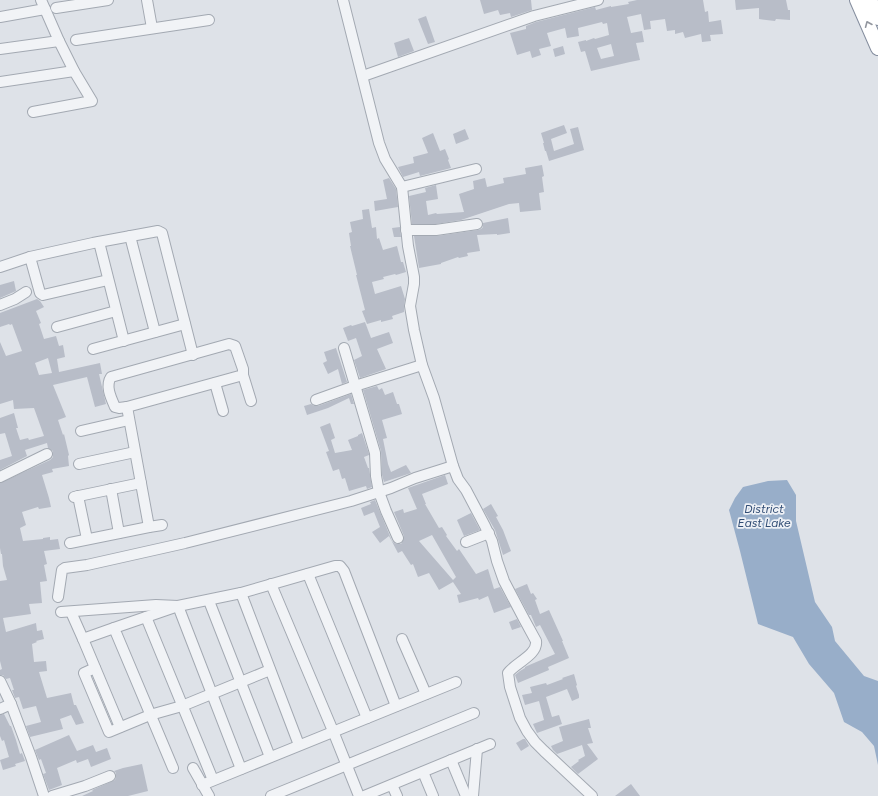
<svg xmlns="http://www.w3.org/2000/svg" width="878" height="796" font-family="Figtree,sans-serif">
	<rect width="100%" height="100%" fill="#dee2e8"/>
	<path fill="#98aec9" d="M787,480L796,495V521L815,602L832,627L835,641L864,676L878,681V765L874,746L862,732L844,722L834,693L809,664L793,637L758,624L740,551L729,510L735,498L743,487L768,481Z"/>
	<g fill="#b8bdc8" fill-rule="evenodd">
		<path d="M480,0H531L532,10L511,17L510,13L500,15L498,10L484,14Z"/>
		<path d="M637,0H703L705,12L708,11L709,22L721,20L723,34L710,35L711,41L702,42L701,34L685,38L683,32L675,34V30L667,31L665,19L650,21L651,29L644,30L641,14L627,17L631,33L642,31L644,42L636,43L640,60L630,62L591,71L585,51L581,52L578,42L586,40V41L594,38L595,39L609,35L607,23L603,24L602,22L578,28L579,36L567,38L565,28L547,33L551,46L539,49L541,55L532,58L530,51L517,55L510,33L526,29V26L536,22L595,7L596,10L611,6V7L629,4L628,2ZM611,44L614,56L601,59L597,48Z"/>
		<path d="M735,0H786L788,10H790V20L776,19L775,21L759,19V8L736,10Z"/>
		<path d="M426,16L435,42L428,44L418,19Z"/>
		<path d="M409,38L414,51L398,57L394,43Z"/>
		<path d="M563,46L565,54L555,57L553,49Z"/>
		<path d="M564,125L567,133L551,139L554,151L574,144L570,129L578,127L584,150L549,161L546,151H545L543,143H544L541,133Z"/>
		<path d="M465,129L469,139L456,144L453,134Z"/>
		<path d="M433,133L440,151L445,149L449,159L448,160L451,168L420,176L419,172L403,177L398,167L414,163L413,157L428,153L422,138Z"/>
		<path d="M542,165L544,176L542,177L544,192L539,193L541,210L520,212L519,203L509,204L461,220L436,224H412L409,196L426,192L425,188L436,185L438,199L426,201L428,215L436,213L437,214L464,212L459,194L474,189L473,181L485,178L487,187L504,183L503,178L526,174L525,168Z"/>
		<path d="M389,178L396,189L398,207L375,211L374,201L387,199L383,180Z"/>
		<path d="M369,209L372,228L376,227L377,239L379,238L383,250L397,246L401,262H403L406,272L396,275L395,274L383,277L384,279L372,282L375,294L401,286L405,299L404,305V312L392,316L393,319L381,322V320L367,324L362,311L365,310L356,275H357L350,246H351L349,233L352,232L350,222L363,219L362,210Z"/>
		<path d="M508,218L510,233L497,235V234L477,235L480,251L467,253L468,256L459,258L458,257L441,263V264L419,268L414,236H437L478,230L481,229L483,227V223Z"/>
		<path d="M400,227L401,237H394L392,228Z"/>
		<path d="M14,281L16,291L0,298V285Z"/>
		<path d="M37,299L40,301L44,307L36,311L41,323L39,324L44,339L56,336L59,346L63,345L65,357L57,359L59,372L100,363L102,374H99L106,404L95,407L87,377L53,385L66,417L58,420L63,435L64,434L69,455L68,456L69,466L52,469L53,472L42,475L49,498L51,507L39,509L38,507L22,512L26,525L20,528L23,541L43,539V538L50,537V540L58,539L60,549L44,551L47,564L44,565L47,581L40,582L42,603L29,604L31,614L3,618L6,632L36,623L37,631L42,630L44,639L36,641L37,642L32,644L34,662L46,661L47,671L39,672L47,698L71,693L74,705H76L84,723L76,725L71,715L60,719L63,729L30,737L26,726L41,722L36,706L23,709L19,697L15,698L12,690H14L10,678L6,679L3,675H0V670L2,669L0,661V581L7,580L3,566L2,554H1L0,548V483L50,460L53,457V451L48,448L47,443L25,450L27,456L0,470V460L12,456L5,433L0,434V418L14,413L18,428H16L20,440L28,438L29,440L44,436L34,408L14,409L13,400L0,404V342L6,356L22,351L12,324L10,325L9,324L0,327V313ZM48,358L52,373L39,375L35,363Z"/>
		<path d="M365,322L371,338L389,332L393,343L377,349L386,369L360,378L354,360L362,356L356,338L348,341L343,328L351,325L352,326Z"/>
		<path d="M336,348L347,382L342,384L338,369L328,374L323,363L327,361L324,352Z"/>
		<path d="M377,386L379,390L382,388L385,395L393,392L397,404H399L402,414L382,420L387,438L383,439L388,464L391,472L406,465L411,473L384,482L382,475L381,451L363,390Z"/>
		<path d="M351,394L354,404H351L349,398L328,408L307,415L304,406L311,404L314,406H318Z"/>
		<path d="M330,423L335,438L331,440L335,453L352,450L348,440L358,436V435L362,433L369,454V455L364,457L368,468H369L372,487L367,489L366,486L349,491L345,478L342,479L339,469L333,471L326,452L329,451L320,427Z"/>
		<path d="M445,475L448,484L422,494L426,504H425L439,528L442,527L447,535L446,536L457,551L459,549L476,574L488,569L494,589L500,587L511,607L494,613L488,596L479,600L478,598L459,603L457,595L461,594L453,582L439,590L429,573L418,577L413,564L411,565L402,551L398,553L389,536L380,543L372,532L380,527L374,512L364,516L361,508L371,504L370,502L375,500L392,541L394,543L397,544H401L403,541L404,536L394,512L403,509L404,513L417,509L408,488ZM432,535L456,577L453,580L419,541Z"/>
		<path d="M491,504L498,516L496,517L503,530L511,551L503,555L495,530L483,509Z"/>
		<path d="M471,513L480,530L464,536L457,520Z"/>
		<path d="M527,584L531,594L533,593L537,599L535,600L540,614L549,610L563,641H562L569,658L548,667L549,670L518,683L515,675L520,671L525,668V667L527,666L555,654L540,625L536,627L531,615H529L515,589Z"/>
		<path d="M517,619L521,627L512,630L509,622Z"/>
		<path d="M574,674L577,685L576,686L579,695V698L572,701L567,689L546,697L552,717L559,715L562,724L537,733L533,724L544,720L539,701L525,705L522,695L532,693L530,687L546,683L547,685L563,679L562,678Z"/>
		<path d="M4,714L10,726H11L16,740L20,754L22,753L25,761L15,764L16,766L3,770L0,760L9,757L4,740L2,741L0,736V715Z"/>
		<path d="M589,719L591,728H588L593,743L587,744L598,759L578,774L571,767L579,761L578,760L585,756L582,745L557,754L553,750L551,746L563,741L559,727Z"/>
		<path d="M69,735L77,751L93,745L96,752L107,748L111,759L91,767L88,759L77,763L76,760L57,768L62,785L49,790L43,774L46,773L41,759L39,760L35,750Z"/>
		<path d="M523,739H525L529,746L521,751L516,743Z"/>
		<path d="M142,764L148,791L128,796H82L93,791L92,790L115,780L116,777V773L114,771L123,768Z"/>
		<path d="M631,784L640,796H615Z"/>
	</g>
	<g fill="none" stroke-linecap="round" stroke-linejoin="round">
		<defs>
			<g id="minor">
				<path d="M147,0L152,28"/>
				<path d="M343,0L379,143L385,159L402,187L408,246L414,277V284L410,306L414,330L422,365L434,398L453,466L458,479L466,490L485,526L492,541L497,561L504,581L524,619L536,641C538,655 515,663 508,673L510,687L520,718L527,731L535,742L544,751L592,796"/>
				<path d="M56,8L108,0"/>
				<path d="M0,17L45,9"/>
				<path d="M76,40L209,20"/>
				<path d="M0,49L59,41L41,0"/>
				<path d="M363,76L534,16L598,0"/>
				<path d="M0,82L74,71"/>
				<path d="M33,112L92,101L74,71L59,41"/>
				<path d="M402,187L476,169"/>
				<path d="M406,230H436L477,224"/>
				<path d="M130,236L155,332"/>
				<path d="M99,242L124,341"/>
				<path d="M30,257L40,293L43,295L108,280"/>
				<path d="M0,267L30,257L93,243L158,231L162,233L193,355"/>
				<path d="M0,305L15,299L26,292"/>
				<path d="M57,327L116,311"/>
				<path d="M229,344L235,346L243,369V375L127,407L119,408L115,407C111,398 105,386 111,377Z"/>
				<path d="M344,348L375,453L376,476L379,492L386,511L398,538"/>
				<path d="M93,349L185,324"/>
				<path d="M243,375L251,401"/>
				<path d="M215,383L223,411"/>
				<path d="M316,400L355,386L422,365"/>
				<path d="M81,431L129,420"/>
				<path d="M79,464L135,452"/>
				<path d="M0,477L47,454"/>
				<path d="M111,489L119,533"/>
				<path d="M78,496L87,539"/>
				<path d="M74,497L141,483"/>
				<path d="M149,527L162,525"/>
				<path d="M466,542L489,533"/>
				<path d="M70,543L149,527L127,407"/>
				<path d="M308,574L367,718"/>
				<path d="M271,584L333,731L359,796"/>
				<path d="M241,593L299,745"/>
				<path d="M58,597L62,570L65,568L87,565L185,543L351,501L391,488L415,478L453,466"/>
				<path d="M209,601L270,757"/>
				<path d="M61,612L156,605L178,606L241,769"/>
				<path d="M71,612L83,639"/>
				<path d="M146,617L213,780"/>
				<path d="M114,628L83,639L120,727"/>
				<path d="M402,639L426,694"/>
				<path d="M95,668L84,673L109,732L150,715L182,706L270,670"/>
				<path d="M0,681L11,704L31,757L44,796"/>
				<path d="M0,709L11,704"/>
				<path d="M451,760L466,796"/>
				<path d="M173,768L114,628L178,606L241,593L335,566H340L344,571L396,706"/>
				<path d="M193,768L209,796"/>
				<path d="M423,772L433,796"/>
				<path d="M202,785L456,682"/>
				<path d="M392,785L397,796"/>
				<path d="M52,796L85,786L110,776"/>
				<path d="M271,796L474,713"/>
				<path d="M364,796L490,744"/>
				<path d="M473,796L477,749"/>
			</g>
			<g id="highway">
				<path d="M857,0L878,48"/>
				<path d="M870,0L878,18"/>
			</g>
		</defs>
		<use href="#minor" stroke="#a3a9b2" stroke-width="12"/>
		<use href="#highway" stroke="#858e9f" stroke-width="16"/>
		<use href="#minor" stroke="#f1f3f6" stroke-width="10"/>
		<use href="#highway" stroke="#fff" stroke-width="14"/>
	</g>
	<defs><path id="oneway-chevron" d="M-2-3.5L2.5 0L-2 3.5" fill="none" stroke-width="1.6" stroke-linecap="round" stroke-linejoin="round"/></defs>
	<use stroke="#93979f" href="#oneway-chevron" transform="translate(868 24) rotate(-113)"/>
	<g text-anchor="middle" dominant-baseline="central" stroke-width="3.5" stroke-linejoin="round" paint-order="stroke">
		<g font-size="12" font-style="italic" fill="#304c74" stroke="#eef1f6">
			<text x="764" y="509">District<tspan x="764" dy="14">East Lake</tspan></text>
		</g>
	</g>
</svg>
